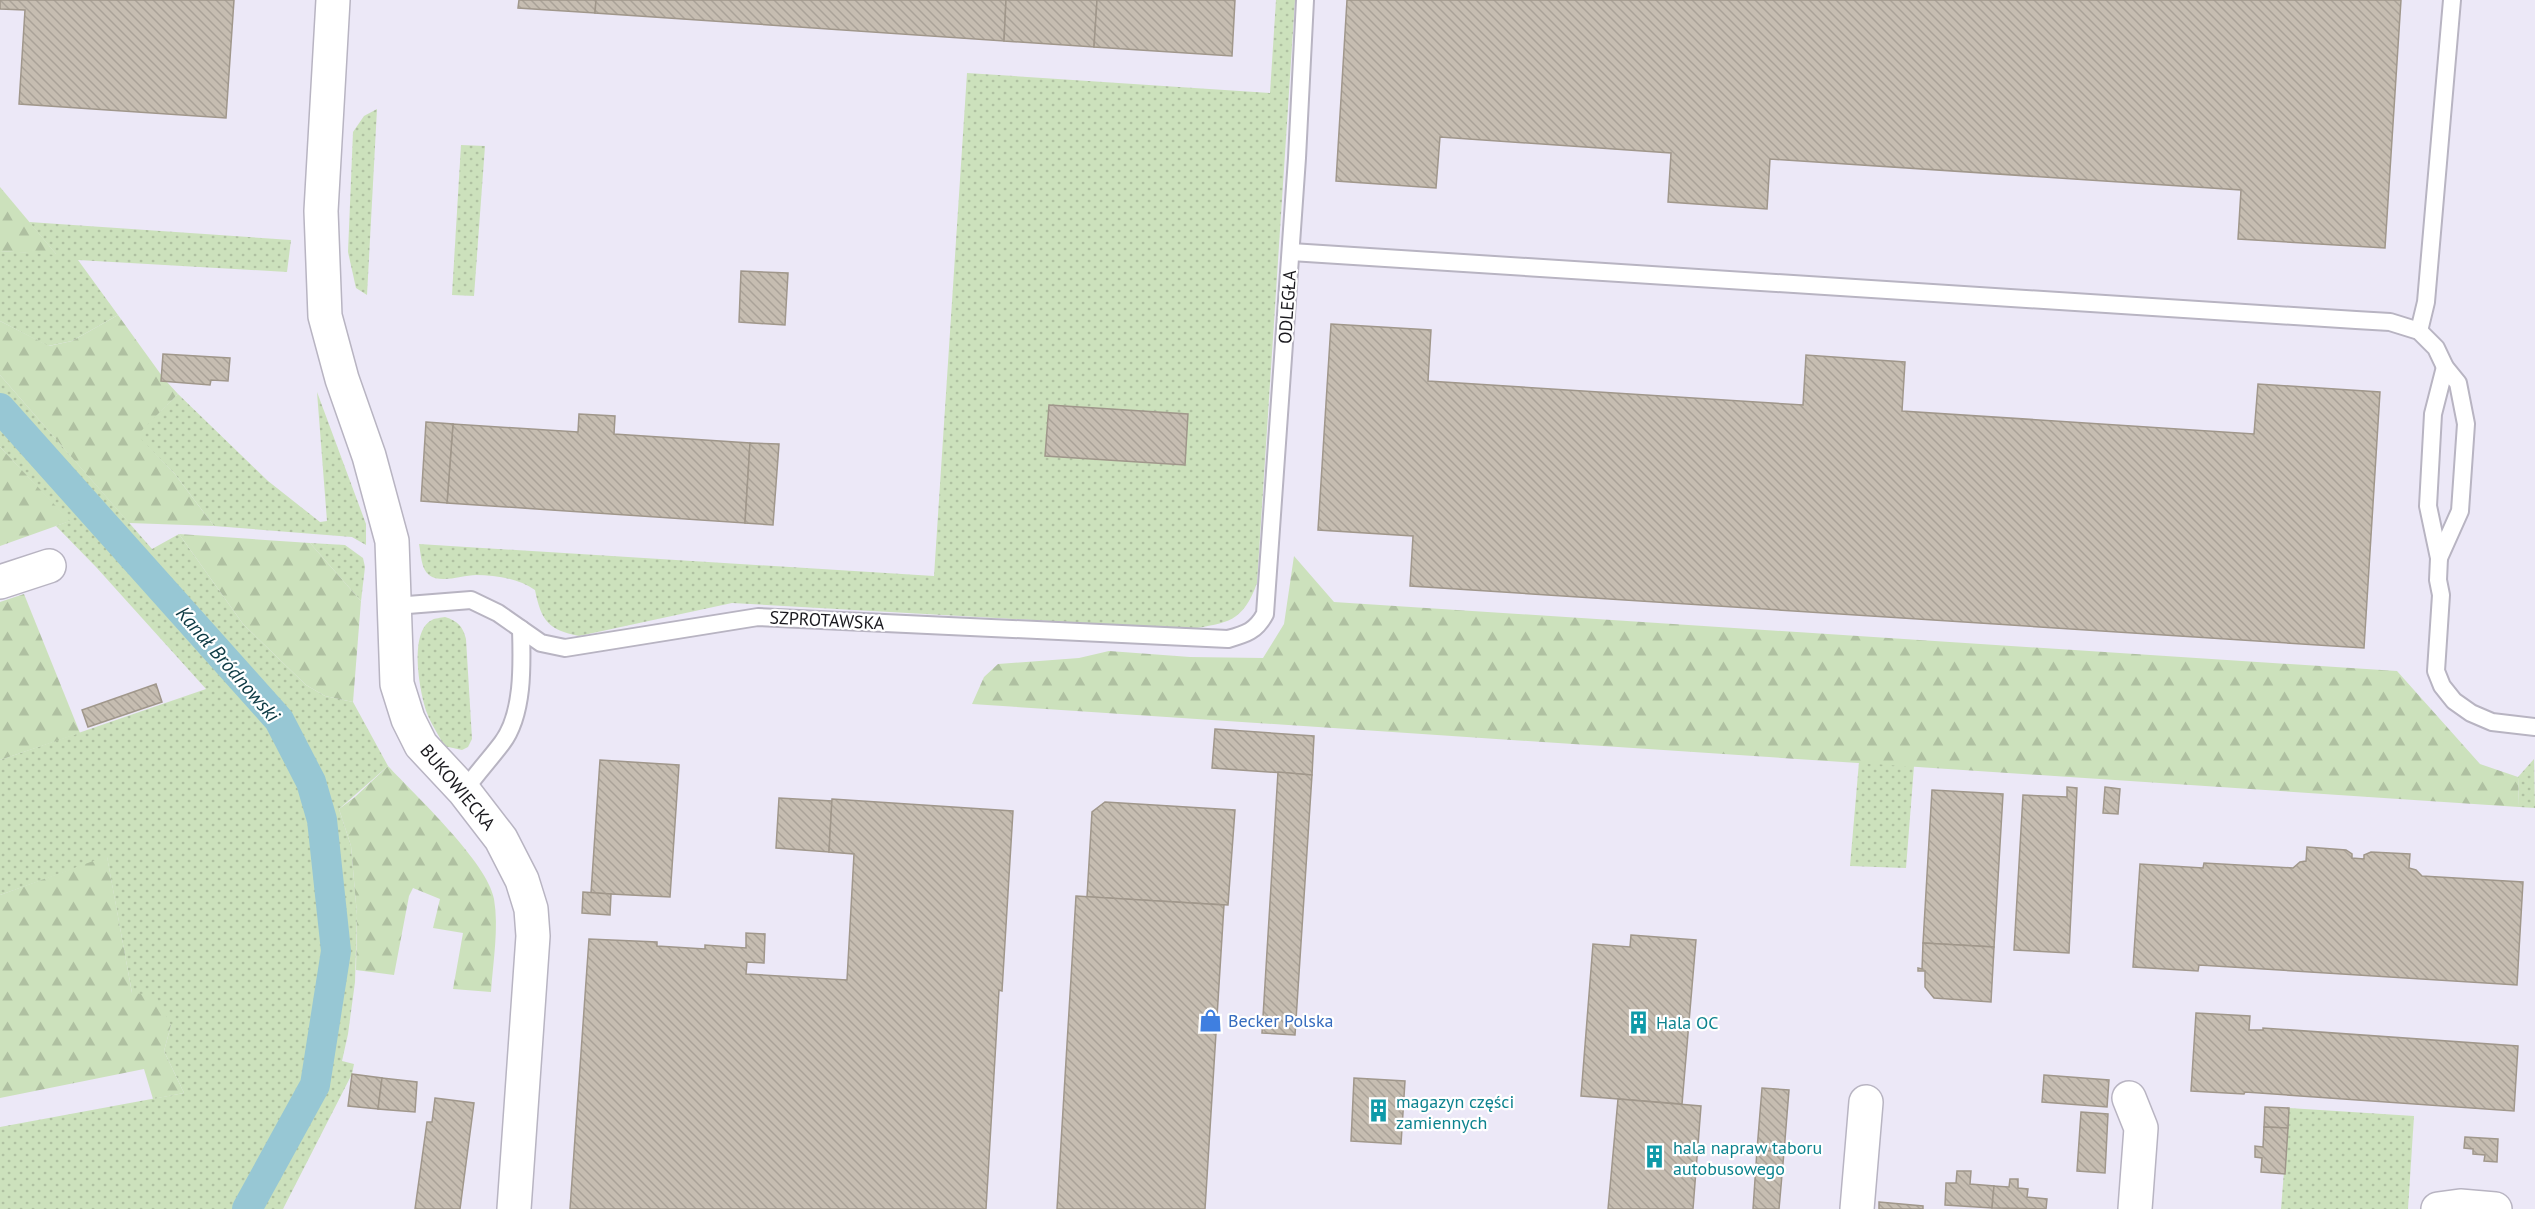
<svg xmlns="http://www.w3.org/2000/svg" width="2535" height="1209" font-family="'PT Sans',sans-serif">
	<defs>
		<pattern id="green-dots" width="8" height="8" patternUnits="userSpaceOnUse" patternTransform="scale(1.5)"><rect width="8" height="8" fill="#cce1bc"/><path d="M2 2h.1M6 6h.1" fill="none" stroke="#afc0a1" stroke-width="1.8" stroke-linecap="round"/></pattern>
		<pattern id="forest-firs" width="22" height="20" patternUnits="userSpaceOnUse" patternTransform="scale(1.5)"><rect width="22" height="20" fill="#cce1bc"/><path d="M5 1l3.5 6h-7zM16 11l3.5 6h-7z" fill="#afc0a1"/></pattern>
		<pattern id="building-back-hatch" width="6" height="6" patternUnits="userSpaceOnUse" patternTransform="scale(1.5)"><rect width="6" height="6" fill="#c6bdb1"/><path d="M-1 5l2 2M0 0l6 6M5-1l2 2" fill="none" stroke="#aaa298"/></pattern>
	</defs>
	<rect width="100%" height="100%" fill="#ece8f7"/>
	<g fill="url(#green-dots)">
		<path d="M1276,0H1295L1257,583C1243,622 1228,623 1190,629L732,603L579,636C548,630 541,620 535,590C519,579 496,575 476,575C462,575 441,584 429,575C421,569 421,554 419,544L934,576L967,73L1270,93Z"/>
		<path d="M377,109L367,295L356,288L348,252L353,132L364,116Z"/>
		<path d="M461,145L485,146L474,296L452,295Z"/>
		<path d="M29,222L291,240L287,272L78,260L118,315L72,341L48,346L0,321V251L56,254Z"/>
		<path d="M0,375L152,549L179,534L243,624L306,685L325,696L353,702L388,766L339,809L351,846L357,915L355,982L348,1034L342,1061L354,1064L352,1074L283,1209H0V1127L184,1093L164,1051L171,1025L132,993L107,857L0,895V760L206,689L96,567L56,526L69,521L0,447Z"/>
		<path d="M317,392L366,524V545L352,537L214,526L174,473L136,435L178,394L268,481L320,522L327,521Z"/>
		<path d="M310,543L345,545L363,558L365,567L361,601Z"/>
		<path d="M445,617C458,621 463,627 466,639L472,739L468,747L462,750L444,746C439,735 431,724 427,713C420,693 408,632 432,620C435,618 441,618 445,617Z"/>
		<path d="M2534,759L2535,808L2519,807L2518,777Z"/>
		<path d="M1859,762L1914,766L1906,868L1850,866Z"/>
		<path d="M2289,1108L2414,1116L2408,1209H2281Z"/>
	</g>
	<g fill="url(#forest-firs)">
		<path d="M0,187L57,255L0,251Z"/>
		<path d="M118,315L162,376L161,381L167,382L178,394L137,435L174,473L214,526L129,523L0,375V321L49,346L72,341Z"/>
		<path d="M0,447L70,521L0,546Z"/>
		<path d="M179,534L310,543L361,601L353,702L325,696L306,685L243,624Z"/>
		<path d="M1294,556L1334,602L2397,671L2480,764L2518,777L2519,807L972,704L984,677L998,664L1079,658L1109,651L1190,657L1263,658L1284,624Z"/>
		<path d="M24,594L80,733L0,760V602Z"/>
		<path d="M388,766C415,795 488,863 494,899C499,928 493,962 491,992L453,989L463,933L433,928L440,899L413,888L409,896L394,975L356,970L357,915L351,846L339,809L355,797Z"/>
		<path d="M107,856L132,993L155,995L171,1025L164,1051L184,1093L153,1099L144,1069L0,1098V895Z"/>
	</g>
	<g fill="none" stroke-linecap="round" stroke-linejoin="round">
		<path stroke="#97c7d4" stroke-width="30" d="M0,408L279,720L311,782L322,820L336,951L315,1085L247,1209"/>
	</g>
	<g fill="url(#building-back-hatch)" stroke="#a0978b" stroke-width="1.5">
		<path d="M0,0H234L226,118L19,104L25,10L0,9Z"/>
		<path d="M519,0H596L595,13L518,8Z"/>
		<path d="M596,0H1006L1004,41L595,13Z"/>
		<path d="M1006,0H1097L1094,47L1004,41Z"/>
		<path d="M1097,0H1235L1232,56L1094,47Z"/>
		<path d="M1347,0H2401L2385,248L2238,239L2241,190L1770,159L1767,209L1668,202L1671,153L1440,137L1436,188L1336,181Z"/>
		<path d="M741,271L788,273L785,325L739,322Z"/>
		<path d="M1331,324L1431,330L1428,381L1803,405L1806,355L1905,362L1902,411L2254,434L2258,384L2380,392L2364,648L1410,586L1413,536L1318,530Z"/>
		<path d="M163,354L230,358L228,381L211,380L210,385L161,381Z"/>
		<path d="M1049,405L1188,414L1185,465L1045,456Z"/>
		<path d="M579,414L615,416L614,434L750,443L745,523L447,503L453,424L578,432Z"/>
		<path d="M426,422L453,424L447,503L421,501Z"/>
		<path d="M750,443L779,444L773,525L745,523Z"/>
		<path d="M156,684L162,702L88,727L82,710Z"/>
		<path d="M1215,729L1314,736L1312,775L1212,768Z"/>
		<path d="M600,760L679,765L670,897L591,893Z"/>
		<path d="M1278,772L1312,775L1295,1035L1262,1033Z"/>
		<path d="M2067,787L2077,788L2069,953L2014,950L2023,795L2067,797Z"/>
		<path d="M2105,787L2120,789L2118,814L2103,813Z"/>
		<path d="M1932,790L2003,794L1994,947L1923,943Z"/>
		<path d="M779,798L832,801L829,852L776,848Z"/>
		<path d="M832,799L1013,811L1002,991L999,990L986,1209H570L589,939L657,942V946L705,949V945L746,948V933L765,934L764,963L747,962L746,974L847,980L854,854L829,852Z"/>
		<path d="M1105,802L1235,810L1228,905L1087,897L1092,812Z"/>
		<path d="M2307,847L2346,850L2352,854V858L2364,859V855L2371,852L2410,854L2409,868L2416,870L2422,876L2523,882L2517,985L2199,965L2198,971L2133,967L2140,864L2203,868L2204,863L2293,868L2300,862L2306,861Z"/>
		<path d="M583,892L611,894L610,915L582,913Z"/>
		<path d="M1076,896L1224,905L1205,1209H1057Z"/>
		<path d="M1631,935L1696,940L1682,1104L1581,1096L1593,944L1630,947Z"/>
		<path d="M1923,943L1994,947L1991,1002L1934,998L1925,987V971H1918V968L1922,969Z"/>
		<path d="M2196,1013L2250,1016L2249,1030H2263V1028L2518,1046L2514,1111L2245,1092L2244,1094L2191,1091Z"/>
		<path d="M352,1074L382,1078L378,1109L348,1106Z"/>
		<path d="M2044,1075L2109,1080L2107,1107L2042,1102Z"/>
		<path d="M382,1078L417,1082L415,1112L378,1109Z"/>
		<path d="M1354,1078L1405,1081L1401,1144L1351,1141Z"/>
		<path d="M1762,1088L1789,1090L1784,1152L1757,1150Z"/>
		<path d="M435,1098L474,1103L460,1209H415L427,1122H432Z"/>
		<path d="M1618,1099L1701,1106L1693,1209H1608Z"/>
		<path d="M2265,1107L2289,1108L2288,1128L2264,1127Z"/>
		<path d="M2081,1112L2108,1114L2105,1173L2077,1171Z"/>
		<path d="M2264,1127L2288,1128L2285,1174L2261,1172L2262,1158L2255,1157V1146L2263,1147Z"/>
		<path d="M2465,1137L2498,1139L2497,1162L2484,1161L2485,1155L2473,1154V1149L2464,1148Z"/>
		<path d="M1757,1150L1784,1152L1779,1209H1753Z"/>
		<path d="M1957,1171H1971L1970,1184L1994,1186L1992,1208L1945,1205L1946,1183H1956Z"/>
		<path d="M2010,1179H2018V1188L2028,1189L2027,1197L2047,1199L2046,1209L1992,1208L1994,1186L2009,1187Z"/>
		<path d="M1879,1202L1923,1206V1209H1879Z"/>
	</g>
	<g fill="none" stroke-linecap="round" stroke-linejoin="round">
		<defs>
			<g id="service">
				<path d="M1291,252L2356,320L2390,322L2419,331L2436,348L2445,367L2458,383L2466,424L2460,511L2439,558"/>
				<path d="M2419,331L2426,302L2452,0"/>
				<path d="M2445,367L2433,414L2428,506L2439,558L2438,580L2441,595L2436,671L2442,686L2454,701L2471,713L2492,722L2535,727"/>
				<path d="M395,606L471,600L498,613L541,643L565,648L758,617L1228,639C1246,634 1256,631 1265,614L1297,158L1305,0"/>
				<path d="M464,791C476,774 490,759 502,743C524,714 522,663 521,629"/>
			</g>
			<g id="minor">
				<path d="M333,0L321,211L325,316L342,379L369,456L392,541L397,684L408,719L421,745L464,791L501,839L522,880L531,909L533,936L514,1209"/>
				<path d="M0,582L49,566"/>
				<path d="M2129,1098L2141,1128L2135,1209"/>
				<path d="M1857,1209L1866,1102"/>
				<path d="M2438,1209L2460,1206L2495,1209"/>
			</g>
		</defs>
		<use href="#service" stroke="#b8b4c2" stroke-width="20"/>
		<use href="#minor" stroke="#b8b4c2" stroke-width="36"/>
		<use href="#service" stroke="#fff" stroke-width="16"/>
		<use href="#minor" stroke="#fff" stroke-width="33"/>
	</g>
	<defs>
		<symbol id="shop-bare" viewBox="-9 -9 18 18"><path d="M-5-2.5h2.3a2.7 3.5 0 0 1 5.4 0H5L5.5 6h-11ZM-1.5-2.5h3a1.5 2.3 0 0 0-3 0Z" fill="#3f7fe0" stroke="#fff" stroke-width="2.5" paint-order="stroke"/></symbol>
		<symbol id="building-bare" viewBox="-9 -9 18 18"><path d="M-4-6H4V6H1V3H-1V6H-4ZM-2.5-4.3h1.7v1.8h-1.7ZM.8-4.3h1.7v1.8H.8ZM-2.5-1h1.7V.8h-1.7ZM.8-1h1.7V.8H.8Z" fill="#0f9aa8" stroke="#fff" stroke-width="2.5" paint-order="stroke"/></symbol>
	</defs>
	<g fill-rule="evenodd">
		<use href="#shop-bare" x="1194" y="1004" width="33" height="33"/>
		<use href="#building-bare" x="1622" y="1006" width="33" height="33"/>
		<use href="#building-bare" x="1362" y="1094" width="33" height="33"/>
		<use href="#building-bare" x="1638" y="1140" width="33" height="33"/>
	</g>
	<g text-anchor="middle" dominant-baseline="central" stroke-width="4.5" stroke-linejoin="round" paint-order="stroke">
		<g font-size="18" fill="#1a191e" stroke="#fff">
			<text transform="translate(1287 307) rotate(-86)">ODLEGŁA</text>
			<text transform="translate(827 620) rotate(3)">SZPROTAWSKA</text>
			<text transform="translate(458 787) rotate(50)">BUKOWIECKA</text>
		</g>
		<g font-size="18" fill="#366cbe" stroke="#fff" text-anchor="start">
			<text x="1228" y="1020">Becker Polska</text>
		</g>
		<g font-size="18" fill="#0d838f" stroke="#fff" text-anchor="start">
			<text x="1656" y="1022">Hala OC</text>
			<text x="1396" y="1101">magazyn części<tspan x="1396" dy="21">zamiennych</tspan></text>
			<text x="1673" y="1147">hala napraw taboru<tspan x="1673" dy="21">autobusowego</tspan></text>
		</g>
		<g font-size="20" font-style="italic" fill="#0d3a44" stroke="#fff">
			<text transform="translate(228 664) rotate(49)">Kanał Bródnowski</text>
		</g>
	</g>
</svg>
